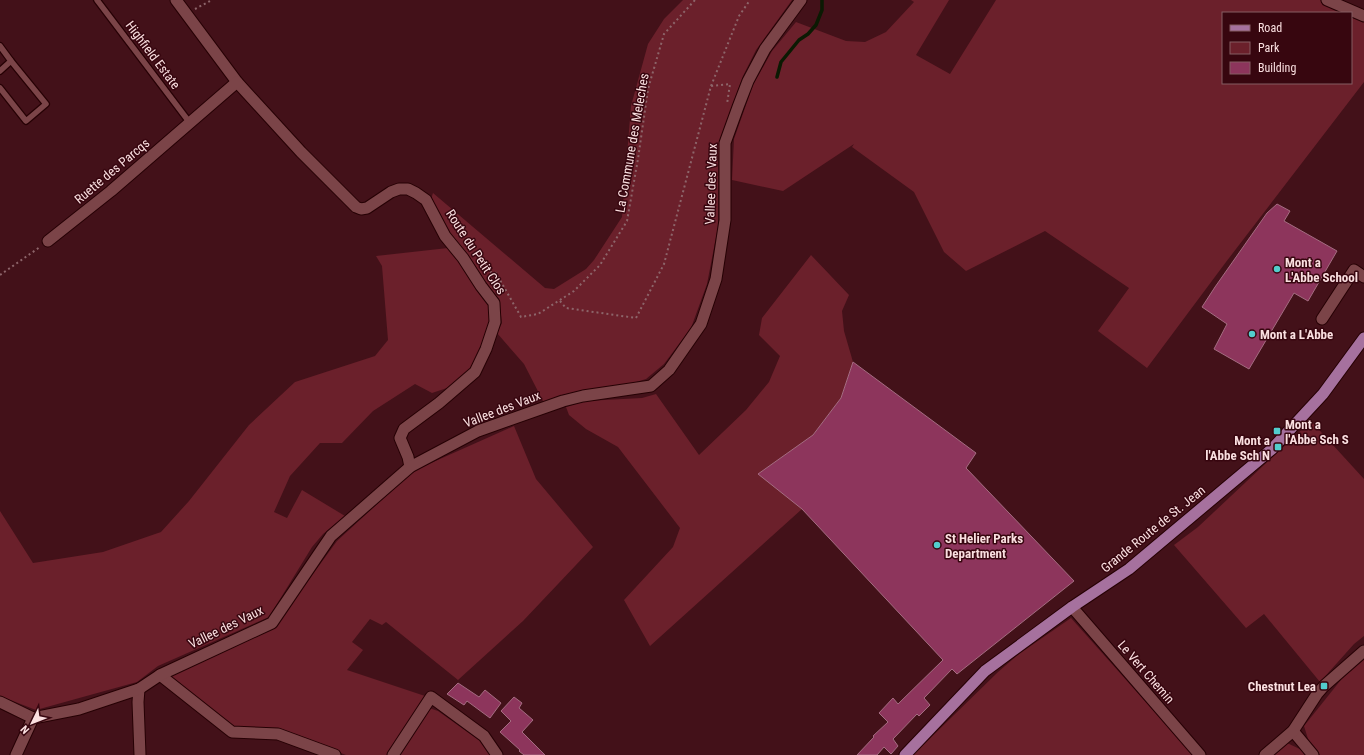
<svg xmlns="http://www.w3.org/2000/svg" width="1364" height="755" font-family="'Roboto Condensed',sans-serif">
	<rect width="100%" height="100%" fill="#431119"/>
	<g fill="#6b202b">
		<path d="M683,0H792L756,50L743,76L723,131L718,158V227L707,284L691,328L664,364L646,379L633,383L583,390L558,396L544,403L524,364L497,333L502,323L499,299L487,286L451,235L431,199L433,193L545,288L554,289L586,269L594,260L622,217L631,106L648,44L664,19Z"/>
		<path d="M911,0H949L916,55L950,74L996,0H1320L1348,13H1223V83H1351V14L1364,20V82L1226,262L1147,368L1098,331L1129,288L1045,231L966,271L944,252L914,192L852,147L854,144L783,191L732,180L734,139L753,85L772,51L796,22L846,41L865,42L886,32L914,2Z"/>
		<path d="M448,248L490,304L492,320L471,369L450,387L432,393L415,384L373,411L342,443H320L290,476L274,512L287,518L302,490L345,516L323,534L312,547L269,617L158,666L137,682L36,710L0,696V511L33,563L103,552L161,532L189,501L249,425L295,382L375,356L388,340L382,266L376,256Z"/>
		<path d="M811,255L849,295L842,311L844,331L853,362L841,398L813,435L802,509L650,646L624,600L673,547L680,528L618,447L586,429L569,415L566,407L585,401L642,398L656,394L699,455L746,410L769,382L780,356L759,335L762,318Z"/>
		<path d="M1311,421L1364,479V636L1354,644L1320,682L1264,614L1246,628L1174,545L1198,527Z"/>
		<path d="M514,426L536,479L593,547L523,621L458,680L386,622L382,625L370,619L352,642L363,650L347,670L425,696L388,755H346L279,730L233,728L168,675L274,627L337,541L413,471Z"/>
		<path d="M1071,618L1193,755H913L998,672L1019,654Z"/>
		<path d="M1364,651V755H1320L1309,742L1304,726Z"/>
		<path d="M429,708L438,711L487,746L493,755H399Z"/>
		<path d="M1287,743L1304,751L1307,755H1272Z"/>
	</g>
	<g fill="none" stroke-linecap="round" stroke-linejoin="round">
		<path stroke="#0b1a03" stroke-width="3.5" d="M777,77L781,62L799,40L808,34L816,25L822,10V0"/>
	</g>
	<g fill="#8d355c" stroke="#a46c81">
		<path d="M1277,204L1290,211L1284,221L1337,251L1308,301L1294,293L1249,369L1214,349L1227,324L1202,307L1215,287L1267,213Z"/>
		<path d="M853,362L976,453L966,468L1074,581L957,674L952,669L924,698L930,705L919,716L917,714L893,739L898,746L891,754L884,747L877,755H857L874,737L873,736L888,722L879,713L893,698L898,704L943,660L802,509L758,474L813,435L841,398Z"/>
		<path d="M458,683L479,697L485,690L501,703L490,718L467,701L464,705L447,694Z"/>
		<path d="M514,697L522,703L519,708L533,720L522,732L545,755H524L519,751L520,750L500,732L511,721L501,711Z"/>
	</g>
	<g fill="none" stroke-linecap="round" stroke-linejoin="round">
		<defs>
			<g id="service">
				<path d="M97,0L190,123"/>
				<path d="M0,46L11,61L46,104L26,121L0,88"/>
				<path d="M0,71L11,61"/>
			</g>
			<g id="minor">
				<path d="M176,0L237,82L301,152L356,207L361,209L367,208L391,192L399,189H408L416,193L426,200L445,236L463,258L481,286L494,303L495,322L486,349L475,372L439,403L404,429L400,438L408,457L410,467"/>
				<path d="M1327,0L1364,16"/>
				<path d="M48,241L111,191L237,82"/>
				<path d="M1322,319L1354,270L1364,277"/>
				<path d="M1072,607L1200,755"/>
				<path d="M160,675L232,732L278,734L335,755"/>
				<path d="M139,689L138,702L140,755"/>
				<path d="M0,702L33,718"/>
				<path d="M33,718L79,709L139,689L160,675L272,623L331,536L410,467L478,431L563,401L583,396L651,386L669,370L701,324L716,279L725,220V143L738,107L748,81L765,49L801,0"/>
				<path d="M1293,731L1313,755"/>
				<path d="M16,755L33,718"/>
				<path d="M393,755L431,697L484,736L497,755"/>
				<path d="M1265,755L1293,731L1317,694L1324,686L1364,651"/>
			</g>
			<path id="primary" d="M905,755L985,671L1072,607L1129,569L1272,449L1323,394L1364,338"/>
		</defs>
		<use href="#service" stroke="#260004" stroke-width="8"/>
		<use href="#minor" stroke="#260004" stroke-width="13"/>
		<use href="#primary" stroke="#260004" stroke-width="13"/>
		<g stroke="#8d656a" stroke-width="2" stroke-dasharray="2 3" stroke-linecap="butt">
			<path d="M195,9L212,0"/>
			<path d="M711,86L739,16L750,0"/>
			<path d="M485,271L496,273L521,317L538,314L574,291L600,265L627,221L638,159L648,89L664,34L695,0"/>
			<path d="M0,275L40,247"/>
			<path d="M560,301L566,308L636,318L664,264L711,86L730,84L727,104"/>
		</g>
		<use href="#service" stroke="#7b4448" stroke-width="5.5"/>
		<use href="#minor" stroke="#7b4448" stroke-width="11"/>
		<use href="#primary" stroke="#a6719e" stroke-width="11"/>
	</g>
	<g fill="#52cdcd" stroke="#37060f" stroke-width="1.5">
		<circle cx="1277" cy="269" r="4"/>
		<circle cx="1252" cy="334" r="4"/>
		<rect x="1273" y="427" width="8" height="8" rx="2"/>
		<rect x="1274" y="443" width="8" height="8" rx="2"/>
		<circle cx="937" cy="545" r="4"/>
		<rect x="1320" y="682" width="8" height="8" rx="2"/>
	</g>
	<g text-anchor="middle" dominant-baseline="central" stroke-width="3" stroke-linejoin="round" paint-order="stroke">
		<g font-size="13" fill="#fadfe0" stroke="#37060f">
			<text transform="translate(153 55) rotate(53)">Highfield Estate</text>
			<text transform="translate(632 143) rotate(-80)">La Commune des Meleches</text>
			<text transform="translate(112 171) rotate(-40)">Ruette des Parcqs</text>
			<text transform="translate(711 184) rotate(-88)">Vallee des Vaux</text>
			<text transform="translate(476 252) rotate(57)">Route du Petit Clos</text>
			<text transform="translate(502 409) rotate(-21)">Vallee des Vaux</text>
			<text transform="translate(1153 529) rotate(-39)">Grande Route de St. Jean</text>
			<text transform="translate(226 627) rotate(-26)">Vallee des Vaux</text>
			<text transform="translate(1146 672) rotate(49)">Le Vert Chemin</text>
		</g>
		<g font-size="13" font-weight="bold" fill="#fadfe0" stroke="#37060f" text-anchor="start">
			<text x="1285" y="262">Mont a<tspan x="1285" dy="15">L'Abbe School</tspan></text>
			<text x="1260" y="334">Mont a L'Abbe</text>
			<text x="1285" y="424">Mont a<tspan x="1285" dy="15">l'Abbe Sch S</tspan></text>
			<text x="1270" y="440" text-anchor="end">Mont a<tspan x="1270" dy="15">l'Abbe Sch N</tspan></text>
			<text x="945" y="538">St Helier Parks<tspan x="945" dy="15">Department</tspan></text>
			<text x="1316" y="686" text-anchor="end">Chestnut Lea</text>
		</g>
	</g>
	<rect x="1222" y="12" width="130" height="72" fill="#37060f" stroke="#855d63"/>
	<rect x="1230" y="25" width="20" height="6" fill="#a6719e" stroke="#855d63"/>
	<text x="1258" y="32" font-size="12" fill="#fadfe0">Road</text>
	<rect x="1230" y="42" width="20" height="12" fill="#6b202b" stroke="#855d63"/>
	<text x="1258" y="52" font-size="12" fill="#fadfe0">Park</text>
	<rect x="1230" y="62" width="20" height="12" fill="#8d355c" stroke="#855d63"/>
	<text x="1258" y="72" font-size="12" fill="#fadfe0">Building</text>
	<g transform="translate(32 723) rotate(227)" stroke="#37060f" stroke-width="3" paint-order="stroke">
	<path d="M0-3L7 15L0 10L-7 15Z" fill="#fadfe0"/>
	<text y="-6" font-size="11" font-weight="bold" text-anchor="middle" fill="#fadfe0">N</text>
	</g>
</svg>
